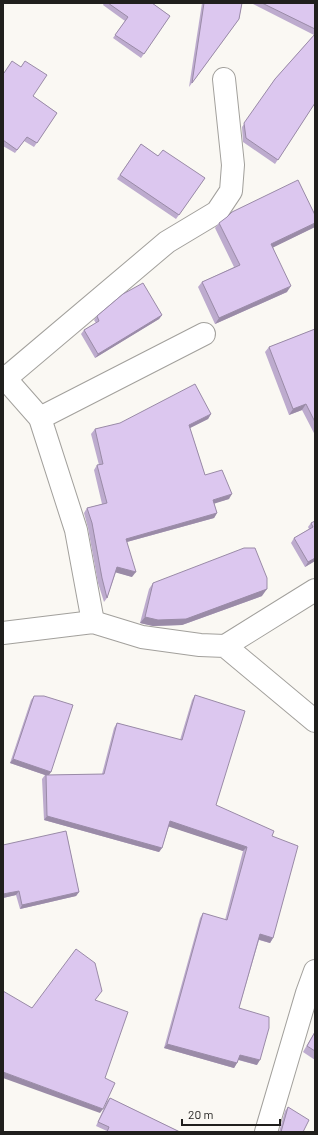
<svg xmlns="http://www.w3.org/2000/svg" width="318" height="1135" font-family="Barlow,sans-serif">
	<rect width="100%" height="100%" fill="#faf8f3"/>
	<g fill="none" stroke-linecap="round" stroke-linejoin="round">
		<defs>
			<g id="minor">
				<path d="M3,376L40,418L76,530L93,622"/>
				<path d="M6,378L167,242L217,212L231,191L233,165L224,79"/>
				<path d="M40,418L204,334"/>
				<path d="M3,633L93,622L142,637L200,645L225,646L315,721"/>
				<path d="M225,646L315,590"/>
				<path d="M266,1132L307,993L315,971"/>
			</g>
		</defs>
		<use href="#minor" stroke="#a2a09c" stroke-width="24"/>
		<use href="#minor" stroke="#fff" stroke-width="22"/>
	</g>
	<g fill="#bdabce">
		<path d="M104,3H152L170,16L141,58L113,38L125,21L103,5Z"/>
		<path d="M202,3H242L239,19L189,87Z"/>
		<path d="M251,3H315V103L275,164L243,142L242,127L275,79L314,35Z"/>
		<path d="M3,72L33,96L57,113L34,147L24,141L15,153L3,146Z"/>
		<path d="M141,144L158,156L205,178L176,219L117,179Z"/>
		<path d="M315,215V227L273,247L287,292L215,324L198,287L202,282L234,267L215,228L219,223Z"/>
		<path d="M162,315L159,319L95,358L81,334L84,330L96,323L94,320L97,316Z"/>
		<path d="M315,329V435L302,410L289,415L265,352L269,347Z"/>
		<path d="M211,414L208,419L190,428L205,475L229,499L214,503L217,513L214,518L127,542L132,577L116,572L107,598L104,602L98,583L88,528L84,513L87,508L102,504L94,470L97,465H99L91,434L95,429Z"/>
		<path d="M315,521V561L305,567L291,543L294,538L309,529L308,527L311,523Z"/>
		<path d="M153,583L262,596L182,625L153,626L140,623L149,589Z"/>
		<path d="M195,695L216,805L272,836L273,938L270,943L259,940L239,1008L257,1065L238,1060L237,1063L234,1068L164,1048L200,918L203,913L225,920L243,851L169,826L162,848L159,852L44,820L42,779L45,775L10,763L31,700L34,696L51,772L49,775L102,774L114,728L117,723L180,740L192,700Z"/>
		<path d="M66,831L79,892L76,896L20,909L16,895L3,898Z"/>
		<path d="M315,1031V1060L303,1052Z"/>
		<path d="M110,1098L180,1132H106L107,1131L96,1126L107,1101Z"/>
		<path d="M288,1107L303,1132H279L285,1111Z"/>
	</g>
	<g fill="#9a8ba7">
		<path d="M315,223V227L268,250L271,244Z"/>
		<path d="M291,286L287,292L215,324L219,318Z"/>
		<path d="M162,315L159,319L95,358L98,354Z"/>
		<path d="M306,404L302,410L289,415L293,409Z"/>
		<path d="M211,414L208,419L186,430L189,425Z"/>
		<path d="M232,494L229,499L210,505L213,500Z"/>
		<path d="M217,513L214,518L123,543L126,539Z"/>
		<path d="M315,558V561L305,567L308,562Z"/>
		<path d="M117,567L136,572L132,577L114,572Z"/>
		<path d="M267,589L262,596L182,625L153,626L140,623L145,617Z"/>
		<path d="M13,759L51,772L48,776L10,763Z"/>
		<path d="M47,816L162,848L159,852L44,820Z"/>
		<path d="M170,821L247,847L243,851L167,826Z"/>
		<path d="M19,891L16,895L3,898V894Z"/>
		<path d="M79,892L76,896L20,909L22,905Z"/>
		<path d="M260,934L273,938L270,943L257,939Z"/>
		<path d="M167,1044L237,1063L234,1068L164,1048Z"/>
		<path d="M240,1055L260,1060L257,1065L236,1059Z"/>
		<path d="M3,1072L103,1109L100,1113L3,1078Z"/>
	</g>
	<g fill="#dcc7ef" stroke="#9a8ba7">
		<path d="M108,3H152L170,16L144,54L115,35L128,17Z"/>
		<path d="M204,3H242L239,19L192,83Z"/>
		<path d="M262,3H315V29Z"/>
		<path d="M315,34V103L278,160L246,138L244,123L275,79Z"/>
		<path d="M12,61L21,67L25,61L47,75L33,96L57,113L37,143L27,137L17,150L3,140V72L4,73Z"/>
		<path d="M141,144L158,156L163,150L205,178L179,215L120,175Z"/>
		<path d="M298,180L315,215V223L271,244L291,286L219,318L202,282L240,265L219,223L227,217L232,212Z"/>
		<path d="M143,283L162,315L98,354L84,330L99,321L97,316L123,294Z"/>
		<path d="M315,329V422L306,404L293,409L269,347Z"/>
		<path d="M195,384L211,414L189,425L205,475L222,470L232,494L213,500L217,513L126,539L136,572L117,567L107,598L102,578L92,523L87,508L107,503L97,465L103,464L95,429L120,423Z"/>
		<path d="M315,521V558L308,562L294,538L313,527L311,523Z"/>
		<path d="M244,548H255L267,578V589L186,619L158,620L145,617L153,583Z"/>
		<path d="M195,695L245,711L216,805L274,831L272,836L298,846L273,938L260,934L239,1008L269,1017V1028L260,1060L240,1055L237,1063L167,1044L203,913L227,920L247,847L170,821L162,848L47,816L46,775L104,774L117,723L182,740Z"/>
		<path d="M34,696H44L73,705L51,772L13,759Z"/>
		<path d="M66,831L79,892L22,905L19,891L3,894V845Z"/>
		<path d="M76,949L95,963L102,991L95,1000L128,1012L105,1078L115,1083L103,1109L3,1072V991L32,1008Z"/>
		<path d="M315,1032V1051L307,1046Z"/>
		<path d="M110,1098L180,1132H107L109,1127L98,1122Z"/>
		<path d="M288,1107L309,1120L303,1132H281Z"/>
	</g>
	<rect width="318" height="1135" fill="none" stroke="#201f1d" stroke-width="8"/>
	<path d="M182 1119v6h98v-6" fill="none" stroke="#201f1d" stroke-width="2"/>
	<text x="188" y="1119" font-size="12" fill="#201f1d" stroke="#faf8f3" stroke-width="3" paint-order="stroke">20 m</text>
</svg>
